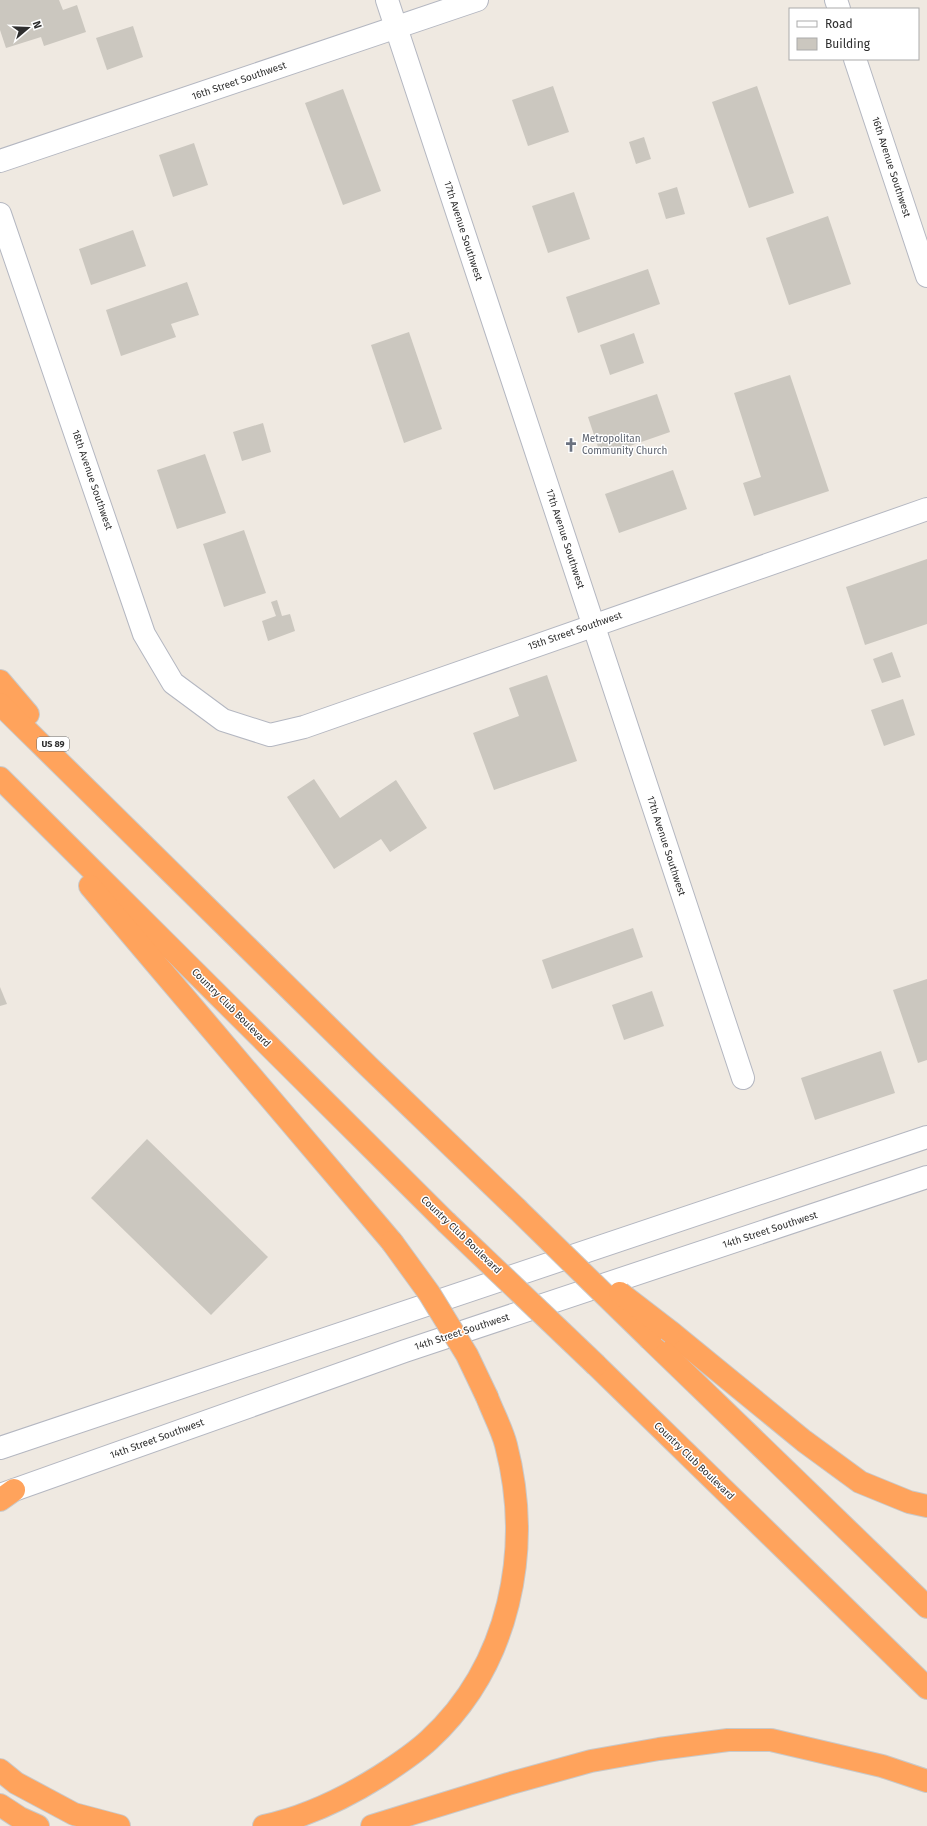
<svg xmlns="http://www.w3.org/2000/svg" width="927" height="1826" font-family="'Fira Sans',sans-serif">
	<rect width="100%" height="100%" fill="#efe9e1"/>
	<g fill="#cbc7bf">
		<path d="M0,0H59L63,10L77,5L86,32L44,46L41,37L6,48L0,30Z"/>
		<path d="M133,26L143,57L107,70L96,38Z"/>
		<path d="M553,86L569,132L528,146L512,100Z"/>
		<path d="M757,86L794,193L749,208L712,102Z"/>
		<path d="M343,89L381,191L343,205L305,103Z"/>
		<path d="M644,137L651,159L636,164L629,142Z"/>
		<path d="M194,143L208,185L173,197L159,155Z"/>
		<path d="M677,187L685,214L666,219L658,193Z"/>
		<path d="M574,192L590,239L548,253L532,206Z"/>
		<path d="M828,216L851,284L789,305L766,238Z"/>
		<path d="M133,230L146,266L91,285L79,249Z"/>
		<path d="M648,269L660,304L578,333L566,297Z"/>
		<path d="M187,282L199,315L171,324L176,337L121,356L106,310Z"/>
		<path d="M409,332L442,429L404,443L371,345Z"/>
		<path d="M634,333L644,363L610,375L600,345Z"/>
		<path d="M790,375L829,491L754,516L743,483L761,477L734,393Z"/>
		<path d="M657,394L670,432L601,456L588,417Z"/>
		<path d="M263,423L271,452L242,461L233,432Z"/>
		<path d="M205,454L226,513L177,529L157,470Z"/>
		<path d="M673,470L687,509L619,533L605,494Z"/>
		<path d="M244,530L266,593L224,607L203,544Z"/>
		<path d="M927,559V624L865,645L846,587Z"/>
		<path d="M277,600L282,616L290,614L295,631L268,641L262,621L276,616L271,602Z"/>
		<path d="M892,652L901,677L882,683L873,659Z"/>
		<path d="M547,675L577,761L494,790L473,733L519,716L509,688Z"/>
		<path d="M903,699L915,735L884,746L871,710Z"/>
		<path d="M314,779L340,818L396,780L427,828L390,852L381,839L334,869L287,797Z"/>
		<path d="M633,928L643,957L552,989L542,960Z"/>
		<path d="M927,979V1060L918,1063L893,990Z"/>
		<path d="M0,987L7,1004L0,1006Z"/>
		<path d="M652,991L664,1026L624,1040L612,1005Z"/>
		<path d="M881,1051L895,1093L815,1120L801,1078Z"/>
		<path d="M147,1139L268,1257L211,1315L91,1198Z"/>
	</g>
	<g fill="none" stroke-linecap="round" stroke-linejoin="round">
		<defs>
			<g id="minor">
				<path d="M387,0L743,1078"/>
				<path d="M836,0L839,9"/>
				<path d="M855,59L927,276"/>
				<path d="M0,161L477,0"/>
				<path d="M0,214L144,634L173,683L223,720L270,735L304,727L927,509"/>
			</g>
			<g id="tertiary">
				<path d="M0,1448L927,1137"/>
				<path d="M0,1495L405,1351L927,1177"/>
			</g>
			<g id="motorway">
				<path d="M0,681L28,714"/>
				<path d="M0,704L369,1067L517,1209"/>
				<path d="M0,778L446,1222"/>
				<path d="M90,886L392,1242"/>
				<path d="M672,1333L804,1441L860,1482L909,1502L927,1506"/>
				<path d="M650,1339L927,1607"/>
				<path d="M596,1365L927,1688"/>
				<path d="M0,1500L14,1490"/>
				<path d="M0,1770L16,1783L74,1814L119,1826"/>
				<path d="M0,1805L20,1818L38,1826"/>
				<path d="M264,1826C306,1817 345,1798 380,1776C397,1765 414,1754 429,1740C510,1665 533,1550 506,1445C502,1429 493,1413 487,1397"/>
				<path d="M372,1826L508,1784L591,1761L659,1749L728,1740H771L882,1766L927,1781"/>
			</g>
		</defs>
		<use href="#minor" stroke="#b4b7c1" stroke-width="24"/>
		<use href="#tertiary" stroke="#b4b7c1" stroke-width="24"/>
		<use href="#motorway" stroke="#c9c9c9" stroke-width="24"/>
		<use href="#minor" stroke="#fff" stroke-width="22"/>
		<use href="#tertiary" stroke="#fff" stroke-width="22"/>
		<use href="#motorway" stroke="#ffa35c" stroke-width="22"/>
		<defs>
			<g id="motorway-bridge">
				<path d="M517,1209L650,1339"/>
				<path d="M446,1222L596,1365"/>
				<path d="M392,1242L429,1293L467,1355L487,1397"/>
				<path d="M620,1293L672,1333"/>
			</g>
		</defs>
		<use href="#motorway-bridge" stroke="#c9c9c9" stroke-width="24" stroke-linecap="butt"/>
		<use href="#motorway-bridge" stroke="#ffa35c" stroke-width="22"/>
	</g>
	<defs>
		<symbol id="church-bare" viewBox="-9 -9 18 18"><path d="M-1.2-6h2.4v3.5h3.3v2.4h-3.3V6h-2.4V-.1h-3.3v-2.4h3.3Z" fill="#6b7280" stroke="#fff" stroke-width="2.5" paint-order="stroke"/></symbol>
	</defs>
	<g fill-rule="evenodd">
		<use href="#church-bare" x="561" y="435" width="20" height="20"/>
	</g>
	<g text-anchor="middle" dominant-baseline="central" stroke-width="3" stroke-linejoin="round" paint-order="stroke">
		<rect fill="#fff" stroke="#6d6d6d" stroke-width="1" x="37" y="737" width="32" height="14" rx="3"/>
		<g font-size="9" font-weight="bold" fill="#2e2e2e">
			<text x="53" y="744">US 89</text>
		</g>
		<g font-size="10" fill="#2e2e2e" stroke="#fff">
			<text transform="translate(239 81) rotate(-19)">16th Street Southwest</text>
			<text transform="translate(891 167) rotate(72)">16th Avenue Southwest</text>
			<text transform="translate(463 231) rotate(72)">17th Avenue Southwest</text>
			<text transform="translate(92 480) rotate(71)">18th Avenue Southwest</text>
			<text transform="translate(565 539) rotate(72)">17th Avenue Southwest</text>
			<text transform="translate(575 631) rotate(-19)">15th Street Southwest</text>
			<text transform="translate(666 846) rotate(72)">17th Avenue Southwest</text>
			<text transform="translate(231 1008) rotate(45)">Country Club Boulevard</text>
			<text transform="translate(770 1230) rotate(-18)">14th Street Southwest</text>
			<text transform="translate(461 1235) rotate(44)">Country Club Boulevard</text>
			<text transform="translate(462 1332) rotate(-18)">14th Street Southwest</text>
			<text transform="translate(157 1439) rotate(-20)">14th Street Southwest</text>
			<text transform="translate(694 1461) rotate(44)">Country Club Boulevard</text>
		</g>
		<g font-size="10" fill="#5b616d" stroke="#fff" text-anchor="start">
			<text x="582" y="439">Metropolitan<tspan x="582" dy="12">Community Church</tspan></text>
		</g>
	</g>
	<rect x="789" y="8" width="130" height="52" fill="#ffffff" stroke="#ababab"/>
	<rect x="797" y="21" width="20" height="6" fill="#ffffff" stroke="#ababab"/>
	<text x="825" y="28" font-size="12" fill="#2e2e2e">Road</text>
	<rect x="797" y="38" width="20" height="12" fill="#cbc7bf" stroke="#ababab"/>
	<text x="825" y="48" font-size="12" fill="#2e2e2e">Building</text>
	<g transform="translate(28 28) rotate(71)" stroke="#ffffff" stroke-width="3" paint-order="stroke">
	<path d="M0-3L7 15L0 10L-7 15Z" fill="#2e2e2e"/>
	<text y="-6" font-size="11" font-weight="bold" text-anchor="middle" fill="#2e2e2e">N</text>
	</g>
</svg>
